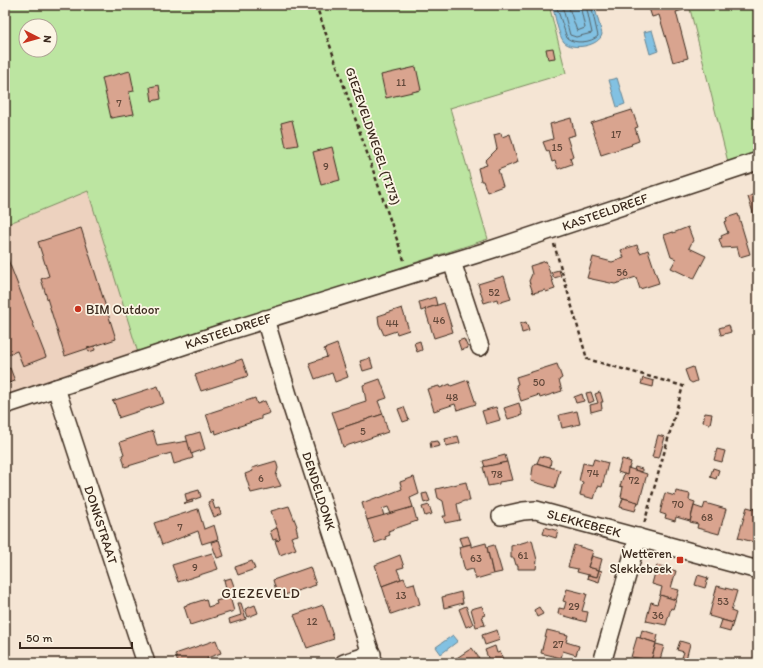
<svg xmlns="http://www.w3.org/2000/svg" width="763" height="668" font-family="Itim,sans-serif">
	<rect width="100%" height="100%" fill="#f5e5d4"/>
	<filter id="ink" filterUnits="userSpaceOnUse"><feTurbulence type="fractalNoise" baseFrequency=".025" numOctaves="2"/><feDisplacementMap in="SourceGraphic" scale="8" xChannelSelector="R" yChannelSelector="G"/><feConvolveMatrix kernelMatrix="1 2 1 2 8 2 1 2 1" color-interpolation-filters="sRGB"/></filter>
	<g filter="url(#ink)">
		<path fill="#edd2bf" d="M88,191L138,353L5,395V225Z"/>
		<g fill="#bce5a1" stroke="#7c8860" fill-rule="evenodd">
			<path d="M5,5H549L566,73L450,108L488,239L138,353L88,191L5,225ZM26,26H50V50H26Z"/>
			<path d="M689,5H758V152L728,162Z"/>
		</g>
		<g fill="#82c1e2" stroke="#668594">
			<path d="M552,5H594L602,34C600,46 572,51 564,42C558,35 555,14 552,5Z"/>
			<path d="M652,30L658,51L650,54L644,32Z"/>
			<path d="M617,78L625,104L617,107L609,80Z"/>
			<path d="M453,635L458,641L441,654L436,647Z"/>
		</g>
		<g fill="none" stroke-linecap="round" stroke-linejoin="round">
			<g stroke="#57666c" stroke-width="1">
				<path d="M556,5L567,38C574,44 591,43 598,36L591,5"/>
				<path d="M562,5L570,35L576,37L592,33L586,5"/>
				<path d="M568,5L577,31L585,28L580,5"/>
			</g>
		</g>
		<g fill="#d9a48f" stroke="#3b2a1e">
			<path d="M648,5H681L683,10L676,12L688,58L673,62L659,15L652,17Z"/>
			<path d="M553,48L555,58L548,59L546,49Z"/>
			<path d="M416,67L421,90L386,98L381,75Z"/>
			<path d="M130,71L134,91L129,92L134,114L111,118L102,78Z"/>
			<path d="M159,85L161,99L152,101L150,87Z"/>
			<path d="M632,110L638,127L635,128L639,141L631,144L632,145L601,155L591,123Z"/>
			<path d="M571,118L575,135L567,137L573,156L570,158L572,164L558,169L555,161L552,162L549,151L547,152L543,142L553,139L550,124Z"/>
			<path d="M292,120L298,145L286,147L281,123Z"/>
			<path d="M501,133L502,137L510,134L518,162L498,170L503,186L487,192L483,181H481L478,168L487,165L485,161L497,149L494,135Z"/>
			<path d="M332,147L340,180L321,185L313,152Z"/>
			<path d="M758,192V221L756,222L748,197Z"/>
			<path d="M738,214L750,254L740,257L737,247L722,248L719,239L722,238L721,236L728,233L724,222L727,221L726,218Z"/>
			<path d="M688,227L693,240L689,248L706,256L694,279L671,268L676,259L671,257L664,235L673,232V233Z"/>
			<path d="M81,228L116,339L65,356L41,279L49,276L38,242Z"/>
			<path d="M637,245L640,253L648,250L659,283L640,289L636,277L615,284L587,278L593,257L612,262L624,258L621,250Z"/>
			<path d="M5,252L46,357L23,366L17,351L7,355L5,350Z"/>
			<path d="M546,261L555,289L546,292L545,290L533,293L529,281L532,274L530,266Z"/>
			<path d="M559,270L561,276L554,278L551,272Z"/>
			<path d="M504,276L511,299L498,303L497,299L484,303L478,284Z"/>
			<path d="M435,297L437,305L421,311L419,302Z"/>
			<path d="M444,303L453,332L434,338L425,309Z"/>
			<path d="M402,308L409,330L397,334L396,331L384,335L379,324L378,316Z"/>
			<path d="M526,322L529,331L522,333L520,324Z"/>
			<path d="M729,325L731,332L721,335L719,328Z"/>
			<path d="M464,339L468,348L461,350L458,341Z"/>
			<path d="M420,341L422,350L417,352L414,343Z"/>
			<path d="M337,344L348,377L335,382L332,373L315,379L309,363L327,357L324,349Z"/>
			<path d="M94,346L95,350L89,352L87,348Z"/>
			<path d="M370,358L373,368L363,371L360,361Z"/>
			<path d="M242,359L248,376L201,391L195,375Z"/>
			<path d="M557,364L562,378L559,380L562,391L540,398L539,395L521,401L516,385L518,384L516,377Z"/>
			<path d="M693,367L697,381L692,383L689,381L685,370Z"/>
			<path d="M10,368L15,381L9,383L5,370Z"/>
			<path d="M643,378L654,381L653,387L641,384Z"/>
			<path d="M380,379L387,398L378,401L383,414L338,429L332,412L366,401L363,385Z"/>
			<path d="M468,380L476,404L457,410L455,404L434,411L427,389L439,386L440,388L450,384L451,386Z"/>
			<path d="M158,386L164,403L118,418L119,417L114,402L112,401Z"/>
			<path d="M591,392L594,401L589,403L586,393Z"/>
			<path d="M600,392L603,402H601L602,409L591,412L590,405L598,403L595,394Z"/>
			<path d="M582,394L584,401L576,403L574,397Z"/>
			<path d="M255,398L257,404L265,401L270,413L261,416V419L216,434L215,430L212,432L206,414Z"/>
			<path d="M519,403L522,415L508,419L504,408Z"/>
			<path d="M404,407L409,420L403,422L398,409Z"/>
			<path d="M496,407L500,420L486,424L482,411Z"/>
			<path d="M577,411L580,424L562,428L559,415Z"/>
			<path d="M705,413L712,414L710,424L703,422Z"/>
			<path d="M383,414L388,432L343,447L338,429Z"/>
			<path d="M153,431L157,446L188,441L193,458L174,464L171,453L125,467L122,455L124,454L120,442Z"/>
			<path d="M200,432L205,449L191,454L186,436Z"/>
			<path d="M658,435L665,437L659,458L652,457Z"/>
			<path d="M458,436L460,443L446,446L445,439Z"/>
			<path d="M438,441L440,446L431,448L430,442Z"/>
			<path d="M717,449L725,451L722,462L714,460Z"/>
			<path d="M505,455L507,462L485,467L483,461Z"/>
			<path d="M540,456L549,458L551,460L550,467L537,463Z"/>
			<path d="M594,459L608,463L602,487L598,486L594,499L580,495L583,482L579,481L583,463L592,465Z"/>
			<path d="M622,459L631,462L627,475L618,472Z"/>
			<path d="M276,461L278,468L276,476L281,486L251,493L245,474L253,471L252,468Z"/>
			<path d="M507,462L512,480L499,482V484L488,486L483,467Z"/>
			<path d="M536,463L560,470L555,488L531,481L533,467Z"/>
			<path d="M635,467L642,469V472L634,470Z"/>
			<path d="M628,468L647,474L639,503L621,497L623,487L620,486L624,474L627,475Z"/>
			<path d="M713,468L719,470L716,479L710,477Z"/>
			<path d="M414,477L419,494L410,498L413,507L391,514L388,507L382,509L384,516L367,520L362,503L378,497L379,498L402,489L400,482Z"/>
			<path d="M466,482L470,501H464L457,504L460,520L445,523L443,516H446L443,501L438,498L436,489Z"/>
			<path d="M199,490L201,497L187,502L185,494Z"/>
			<path d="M676,491L690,494L689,500L695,502L690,521L676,517L675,521L665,518L666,515L660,513L665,493L675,496Z"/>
			<path d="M427,493L430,501L424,503L422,494Z"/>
			<path d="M623,498L638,502L635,511L620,507Z"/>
			<path d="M192,500L193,502L185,504L184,503Z"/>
			<path d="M212,500L215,509L219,508L221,514L214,517L208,502Z"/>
			<path d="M705,503L726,509L719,534L697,528L698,524L690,522L694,506L703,509Z"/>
			<path d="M429,505L432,514L425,516L422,507Z"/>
			<path d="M289,506L297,526L296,527L298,535L291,537L296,549L280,555L275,541L280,539L271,511Z"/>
			<path d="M413,507L417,521L388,531L390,535L385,537L386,539L375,543L367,520Z"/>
			<path d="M747,507L758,510V543L738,538Z"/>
			<path d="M198,509L204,529L214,525L218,539L202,544L198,531L162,545L154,523Z"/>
			<path d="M545,527L558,531L556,538L543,534Z"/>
			<path d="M277,528L280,539L278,541L277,539L273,540L270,531Z"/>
			<path d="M468,536L471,544L462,546L459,538Z"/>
			<path d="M219,540L224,556L217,558L211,542Z"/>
			<path d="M532,540L537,560L536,569H518V565H516L514,558H511V546Z"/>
			<path d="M486,543L493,574L476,579L473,569L465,571L459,547L471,544V547Z"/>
			<path d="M494,545L502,572L493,574L487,547Z"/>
			<path d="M574,545L593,551L588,567L599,570L597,577L577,572L578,569L568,567Z"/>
			<path d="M212,553L218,569L178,582L172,565Z"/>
			<path d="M400,555L404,567L397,569L401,579L382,586L375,565Z"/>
			<path d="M592,556L602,559L599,570L588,567Z"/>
			<path d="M252,561L255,569L238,575L235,567Z"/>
			<path d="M657,565L676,571L671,588L679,590L676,600L660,595L662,587L652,584Z"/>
			<path d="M310,567L316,585L278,597L273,580Z"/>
			<path d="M599,570L602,571L599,582L587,578L588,575L597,577Z"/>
			<path d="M698,575L708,578L705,588L695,585Z"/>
			<path d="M231,578L235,589L227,592L224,580Z"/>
			<path d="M404,578L407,585L414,583L420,604L391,614L382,586Z"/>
			<path d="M717,586L737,591L731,611L736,613L733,623L709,616Z"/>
			<path d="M567,589L587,594L582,611L588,612L586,622L558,614L559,608L564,609L566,602L563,601Z"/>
			<path d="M461,592L463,603L444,608L442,597Z"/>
			<path d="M660,595L676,600L673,609L671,608L666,625L646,621L651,602L657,604Z"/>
			<path d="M230,597L234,611L190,625L184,606L206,599L208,607L217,604L216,601Z"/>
			<path d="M758,602V619L753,618Z"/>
			<path d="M238,603H241L246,619L230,624L229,619L241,615Z"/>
			<path d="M255,605L258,613L248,617L245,609Z"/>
			<path d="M323,605L334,639L307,648L294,615Z"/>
			<path d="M466,606L473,624L466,627L459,609Z"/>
			<path d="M482,606L485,615L482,616L485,625L476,627L471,609Z"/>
			<path d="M539,607L543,614L537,617L534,610Z"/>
			<path d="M722,620L733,623L730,632L719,629Z"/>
			<path d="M497,630L500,640L485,645L482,635Z"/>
			<path d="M547,630L568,635L566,642L579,646L576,655L563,651L561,658L541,653Z"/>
			<path d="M642,630L658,635L656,643L640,638Z"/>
			<path d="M637,637L656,643L651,661L659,663H641L642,659L631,657Z"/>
			<path d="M216,640L221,653L207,658L209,663H178L175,654Z"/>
			<path d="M680,641L690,644L685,663H680L684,652L677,650Z"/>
			<path d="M656,644L664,646L659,663L651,661Z"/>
			<path d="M495,646L497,653L500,652L503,659L490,663L485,650Z"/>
			<path d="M472,648L479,658L471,663H449Z"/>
		</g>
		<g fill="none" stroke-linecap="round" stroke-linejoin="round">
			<defs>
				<g id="minor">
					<path d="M452,262L480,347"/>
					<path d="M265,319L288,395L374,663"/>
					<path d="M56,388L146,663"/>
					<path d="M5,405L219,334L490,250L758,161"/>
					<path d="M501,516L523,511L536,510L758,570"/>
					<path d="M344,663L372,654"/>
					<path d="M602,663L638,537"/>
				</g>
			</defs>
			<use href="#minor" stroke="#3b2a1e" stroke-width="20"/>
			<g stroke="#3b2a1e" stroke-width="2.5" stroke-dasharray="4 3" stroke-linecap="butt">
				<path d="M316,5L404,260"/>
				<path d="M554,244L587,359L683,386L644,524"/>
			</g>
			<use href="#minor" stroke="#fcf5e5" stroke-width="17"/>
		</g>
	</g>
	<g fill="#c8321e" stroke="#fcf5e5" stroke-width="1.5">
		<circle cx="78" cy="309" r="4"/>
		<rect x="676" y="556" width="8" height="8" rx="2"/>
	</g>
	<g text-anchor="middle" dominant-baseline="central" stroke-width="3.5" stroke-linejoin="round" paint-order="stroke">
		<g font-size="11" fill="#62483a">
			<text x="401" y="82">11</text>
			<text x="119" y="103">7</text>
			<text x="616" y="134">17</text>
			<text x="557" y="147">15</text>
			<text x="326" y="166">9</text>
			<text x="622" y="272">56</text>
			<text x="494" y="292">52</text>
			<text x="439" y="320">46</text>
			<text x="392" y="323">44</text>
			<text x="539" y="382">50</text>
			<text x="452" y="397">48</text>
			<text x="363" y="431">5</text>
			<text x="593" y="473">74</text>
			<text x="497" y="474">78</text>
			<text x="261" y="478">6</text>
			<text x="634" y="480">72</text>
			<text x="678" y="504">70</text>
			<text x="707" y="517">68</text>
			<text x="180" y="527">7</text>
			<text x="523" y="555">61</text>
			<text x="476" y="558">63</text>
			<text x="195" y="567">9</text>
			<text x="401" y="595">13</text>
			<text x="723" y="601">53</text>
			<text x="574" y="606">29</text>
			<text x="658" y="615">36</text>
			<text x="312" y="621">12</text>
			<text x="558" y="644">27</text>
		</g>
		<g font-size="13" fill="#3b2a1e" stroke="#fcf5e5">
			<text transform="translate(373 136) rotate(71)">GIEZEVELDWEGEL (T173)</text>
			<text transform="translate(605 212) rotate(-19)">KASTEELDREEF</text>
			<text transform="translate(228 331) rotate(-18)">KASTEELDREEF</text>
			<text transform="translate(319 491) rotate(72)">DENDELDONK</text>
			<text transform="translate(584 523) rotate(15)">SLEKKEBEEK</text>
			<text transform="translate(101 525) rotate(72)">DONKSTRAAT</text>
		</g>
		<g font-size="13" fill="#3b2a1e" stroke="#fcf5e5" text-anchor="start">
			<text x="86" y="309">BIM Outdoor</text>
			<text x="672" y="553" text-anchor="end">Wetteren<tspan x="672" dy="15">Slekkebeek</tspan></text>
		</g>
		<g font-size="14" letter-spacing="1" fill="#3b2a1e" stroke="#fcf5e5">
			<text x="261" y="593">GIEZEVELD</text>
		</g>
	</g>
	<rect width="763" height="668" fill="none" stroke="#fcf5e5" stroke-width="20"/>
	<rect x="10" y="10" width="743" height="648" fill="none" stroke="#3b2a1e" stroke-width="1.5" filter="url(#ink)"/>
	<g transform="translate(38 38) rotate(96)"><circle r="19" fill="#fcf5e5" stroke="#afa495"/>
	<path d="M0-3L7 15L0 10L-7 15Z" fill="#c8321e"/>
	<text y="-6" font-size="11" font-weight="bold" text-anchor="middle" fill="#3b2a1e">N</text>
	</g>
	<path d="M20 642v6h112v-6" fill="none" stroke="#3b2a1e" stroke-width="2"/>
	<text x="26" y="642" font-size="12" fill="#3b2a1e" stroke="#fcf5e5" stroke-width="3" paint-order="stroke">50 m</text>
</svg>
